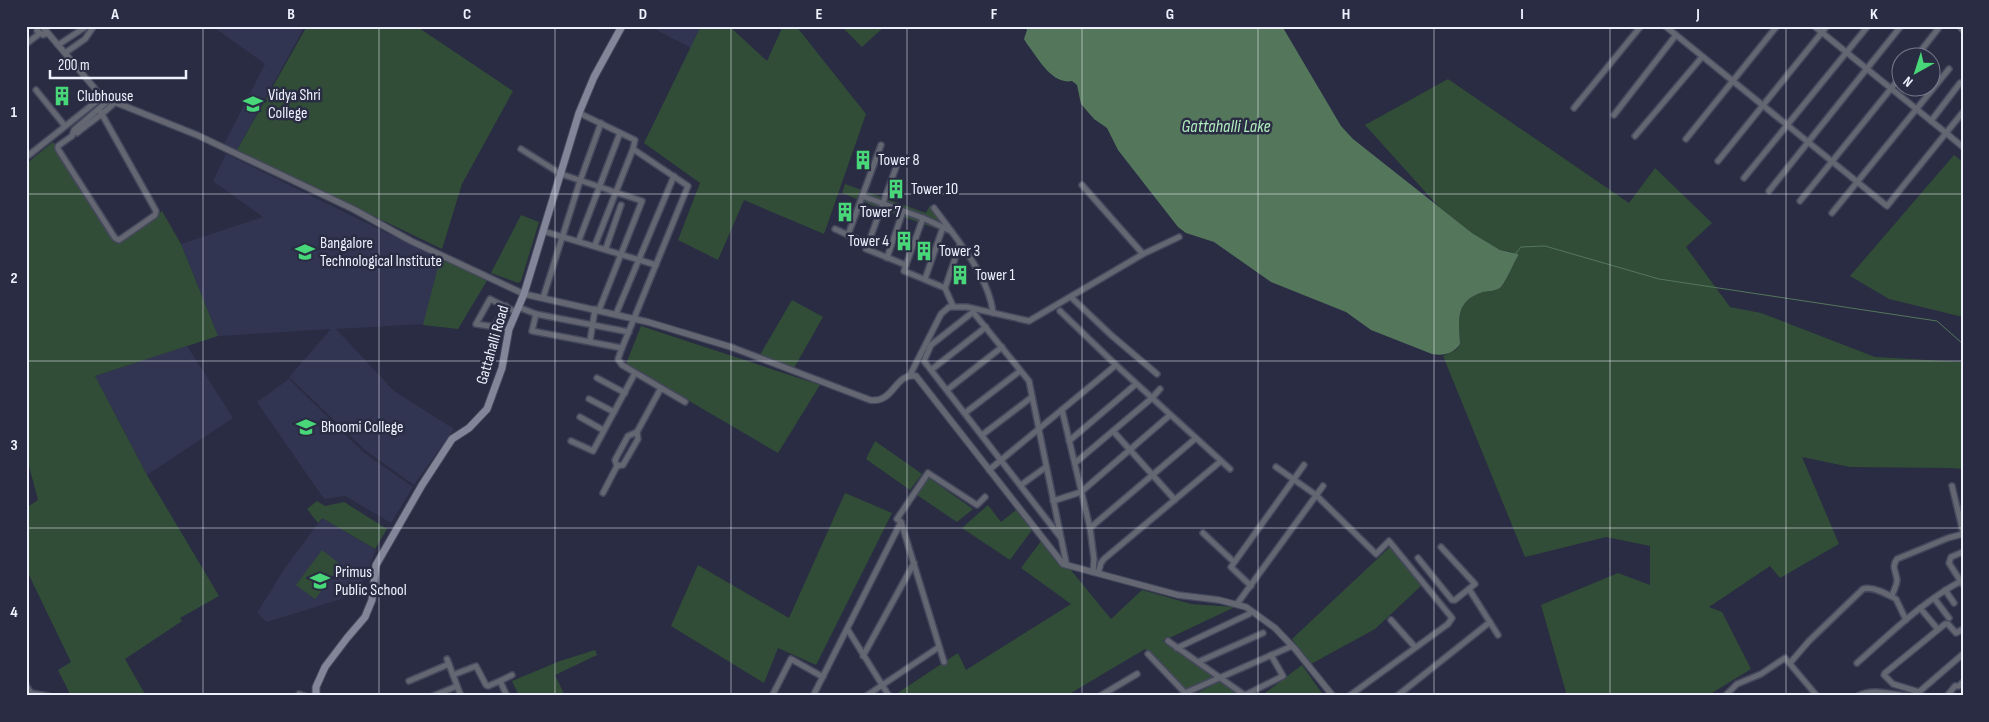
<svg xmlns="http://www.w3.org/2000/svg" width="1989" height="722" font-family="'Sofia Sans Condensed',sans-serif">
	<rect width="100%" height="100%" fill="#292c42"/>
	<g fill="#313551">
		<path d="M212,26H305L237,150L224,144L265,64Z"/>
		<path d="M649,26H701L691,48Z"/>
		<path d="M226,154L440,259L424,324L336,329L394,391L454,429L414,485L365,450L289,377L331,329L218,336L181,244L263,217L213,181Z"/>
		<path d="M187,346L233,418L147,475L95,376Z"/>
		<path d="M289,379L363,452L413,487L391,523L345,496L324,499L257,402Z"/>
		<path d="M322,518L376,550L357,594L267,622L257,613L285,568Z"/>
	</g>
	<g fill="#314d37">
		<path d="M307,26H416L513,91L462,184L442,249L237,150Z"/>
		<path d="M701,26H729L767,61L783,26H796L866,114L824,234L744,200L718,260L678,240L700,183L644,143Z"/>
		<path d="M841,26H885L862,47Z"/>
		<path d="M1448,79L1629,203L1655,168L1712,223L1686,247L1730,307L1761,313L1875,357L1963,362V469L1951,468L1850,467L1802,457L1839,544L1780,578L1770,566L1709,607L1722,612L1751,669L1707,696H1567L1541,605L1618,573L1650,585V546L1606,537L1525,557L1443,356L1456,350L1460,344C1459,322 1454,301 1483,292C1489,291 1496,291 1501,287C1507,281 1513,264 1518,256L1512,252L1500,250L1472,233L1438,206L1365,125Z"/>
		<path d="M53,142L118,244L162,211L181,244L218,336L95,376L147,475L219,596L180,618L182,621L125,659L146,696H71L58,670L71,662L26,569V508L38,500L26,455V164Z"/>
		<path d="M1954,155L1963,162V317L1889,299L1850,276Z"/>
		<path d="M845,184L926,213L930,205L944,223L940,230L876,207L842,193Z"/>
		<path d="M521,215L539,222L521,281L518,283L491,273Z"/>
		<path d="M440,259L488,279L458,329L423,325Z"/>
		<path d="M792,300L823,317L794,368L760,355Z"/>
		<path d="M641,326L820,385L778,453L626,364Z"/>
		<path d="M875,441L922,474L910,490L866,459Z"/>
		<path d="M929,478L973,509L957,522L917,495Z"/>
		<path d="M845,493L892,513L816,665L778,648L764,683L671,626L698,565L789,618Z"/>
		<path d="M317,501L325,506L344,502L387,529L375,549L322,518L318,523L307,509Z"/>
		<path d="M988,505L1001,522L1016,510L1032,530L1010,560L962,528Z"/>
		<path d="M1041,541L1061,567L1070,569L1111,619L1142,590L1191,604L1235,607L1163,641L1215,677L1185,689L1145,649L1066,696H893L958,653L966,670L1071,604L1021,568Z"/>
		<path d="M1390,547L1422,585L1375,629L1311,664L1292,639Z"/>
		<path d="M322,550L341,565L315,599L296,585Z"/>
		<path d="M595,650L597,655L555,675L565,696H519L512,681L560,661Z"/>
		<path d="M1302,665L1324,696H1261Z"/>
		<path d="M1221,680L1243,696H1199L1196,694Z"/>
	</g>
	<path fill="#54775c" d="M1025,26H1282L1341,126L1353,139L1472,233L1500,250L1518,254V256C1513,264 1507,280 1501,287C1497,291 1489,291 1483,292C1454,301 1459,322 1460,344C1453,354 1444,356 1432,354L1371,330L1346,312L1271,282L1214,242L1186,233L1178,227L1118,150L1107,128L1094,119L1081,104L1077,85L1072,81C1052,85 1038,58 1027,44L1024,39L1027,30Z"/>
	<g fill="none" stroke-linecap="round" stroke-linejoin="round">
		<path stroke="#54775c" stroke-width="1" d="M1516,253L1521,247L1545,246L1659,279L1937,321L1963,344"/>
		<defs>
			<g id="minor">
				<path d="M38,26L37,31L43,35L48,33"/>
				<path d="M1665,26L1887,206L1946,133L1814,26"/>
				<path d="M26,44L39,34"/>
				<path d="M58,45L87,26"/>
				<path d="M65,53L85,39L94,26"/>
				<path d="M1915,58L1938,29"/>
				<path d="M36,90L65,126"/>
				<path d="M1574,108L1641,26"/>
				<path d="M99,109L156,211L155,215L119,240L115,238L58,149V146L72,136L74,130L109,100"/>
				<path d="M1963,112L1946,133L1963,147"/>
				<path d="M579,113L635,140L633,149L688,186L622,348L532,331L536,314L629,332"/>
				<path d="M1614,115L1676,35"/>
				<path d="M1931,121L1960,83"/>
				<path d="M77,133C90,122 104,114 115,102"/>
				<path d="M1635,136L1702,57"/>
				<path d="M1686,139L1777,26"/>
				<path d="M521,149L561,174L642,201L599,310"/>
				<path d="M26,153L29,155L102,97"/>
				<path d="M1718,161L1827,26"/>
				<path d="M1744,178L1868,26"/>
				<path d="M1082,185L1143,254"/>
				<path d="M1769,191L1901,26"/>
				<path d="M862,196L923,218L951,231"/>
				<path d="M1800,201L1902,75"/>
				<path d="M934,208C956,238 989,276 993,313"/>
				<path d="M1832,213L1949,69"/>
				<path d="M835,229L868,244L866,249L906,265L904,271L945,288L960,244"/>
				<path d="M543,231L656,265"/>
				<path d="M848,235L881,145"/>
				<path d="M579,240L620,133"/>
				<path d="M868,244L898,162"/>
				<path d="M595,245L633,149"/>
				<path d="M606,248L621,205"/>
				<path d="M887,258L903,211"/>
				<path d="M906,265L923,218"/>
				<path d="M925,279L943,227"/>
				<path d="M945,288L953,306"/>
				<path d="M1071,297L1111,335L1157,374"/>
				<path d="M543,298L580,181L601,123"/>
				<path d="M518,307L536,314"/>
				<path d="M616,314L674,176"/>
				<path d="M494,327L506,306"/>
				<path d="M509,329L476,324L490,299L516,312"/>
				<path d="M590,341L595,309"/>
				<path d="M622,348L618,359L622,365L685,402"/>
				<path d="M1116,365L1230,469"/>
				<path d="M931,370L986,327"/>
				<path d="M910,375L941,314L949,307H967L1029,321L1143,254L1179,237"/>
				<path d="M597,378L625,393"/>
				<path d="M947,390L1002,347"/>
				<path d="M589,399L614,412"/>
				<path d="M1062,410L1090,528L1094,559L1093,572"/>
				<path d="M965,413L1020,371"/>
				<path d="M580,417L603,430"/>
				<path d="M1113,431L1175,500"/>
				<path d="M982,435L1032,397"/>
				<path d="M571,441L593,451L635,373"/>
				<path d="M1069,441L1136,384"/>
				<path d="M1075,463L1152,398L1160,389"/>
				<path d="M617,466L623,465L638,439L637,432"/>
				<path d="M1276,467L1316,495L1376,554L1389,541L1452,618L1448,624L1349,696"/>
				<path d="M989,470L1116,365L1060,311"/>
				<path d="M1021,485L1046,467"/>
				<path d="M1952,486L1963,532"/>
				<path d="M603,493L617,466L615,460L628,436L637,432L661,388"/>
				<path d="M1053,501L1081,492L1170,415"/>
				<path d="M1090,528L1196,438"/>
				<path d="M1203,533L1234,562"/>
				<path d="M1061,538L924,361L931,345L973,312L1029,381L1066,562"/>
				<path d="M1963,552L1951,557L1949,563L1963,585"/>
				<path d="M1418,558L1452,600H1455L1475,584L1441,547"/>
				<path d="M1098,573L1101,563L1104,559L1221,461"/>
				<path d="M1251,586L1231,567L1304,465"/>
				<path d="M1469,589L1498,635"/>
				<path d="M1945,590L1954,603"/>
				<path d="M1892,596C1893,592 1897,585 1897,580C1896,571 1891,567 1897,559L1948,538L1963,534"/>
				<path d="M1934,598L1949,618"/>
				<path d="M1237,604L1323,486"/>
				<path d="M1920,608L1936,627"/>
				<path d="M1391,620L1415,647"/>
				<path d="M848,630L889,696"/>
				<path d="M1168,641L1246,696"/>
				<path d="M1177,648L1249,614"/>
				<path d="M1148,654L1187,695"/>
				<path d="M863,656L914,563"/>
				<path d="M447,659L453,675L476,666L486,685L488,686L500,681L507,696"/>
				<path d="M944,662L901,522L897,519L928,473L977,505L985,497"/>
				<path d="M1198,662L1263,633"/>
				<path d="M1790,663L1809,641L1863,589C1873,586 1887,594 1896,599L1906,620"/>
				<path d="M1857,663C1891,633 1923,601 1963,580"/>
				<path d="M453,675L461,696"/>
				<path d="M409,681L449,664"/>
				<path d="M500,681L512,675"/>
				<path d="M26,685L31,693"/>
				<path d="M1919,692L1893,684L1884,675L1885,673L1945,624H1948L1956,633L1963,629"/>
				<path d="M1185,693L1292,646"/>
				<path d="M26,695L31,693L48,696"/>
				<path d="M1245,695L1283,676L1271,655"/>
				<path d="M298,696L299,694L305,696"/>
				<path d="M433,696L457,686"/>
				<path d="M772,696L791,659L823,677"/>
				<path d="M813,696L901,522"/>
				<path d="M866,696L939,647"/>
				<path d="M1100,696L1137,674"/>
				<path d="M1397,696L1490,622"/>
				<path d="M1725,696L1737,684L1761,674L1785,658L1817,696"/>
				<path d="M1858,696C1871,688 1891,694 1906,696"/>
				<path d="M1918,696L1919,692L1963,654"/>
				<path d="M1947,696L1955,686H1959L1963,682"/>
			</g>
			<g id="tertiary">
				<path d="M42,26L102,97L197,135L353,209L411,241L524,294L648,322L731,347L870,400C894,404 895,372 916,376L1063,564L1178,595L1219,600L1246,607L1275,628L1295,649L1333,696"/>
				<path d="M1959,26L1963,30"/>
			</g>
			<path id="secondary" d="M316,696V687L325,667L347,638L365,617L372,600L376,565L422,485L452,439L469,428L487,409L502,368L509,329L524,294L579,113L594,77L622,26"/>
		</defs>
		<use href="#minor" stroke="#45485c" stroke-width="8"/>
		<use href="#tertiary" stroke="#45485c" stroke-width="8"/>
		<use href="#secondary" stroke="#45485c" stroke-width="9"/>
		<use href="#minor" stroke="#646772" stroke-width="5"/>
		<use href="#tertiary" stroke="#646772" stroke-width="5.5"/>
		<use href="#secondary" stroke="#838698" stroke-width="7"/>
	</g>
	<path fill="none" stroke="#eef1fd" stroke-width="1" stroke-opacity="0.55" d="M203,26V696M379,26V696M555,26V696M731,26V696M907,26V696M1082,26V696M1258,26V696M1434,26V696M1610,26V696M1786,26V696M26,194H1963M26,361H1963M26,528H1963"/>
	<defs>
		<symbol id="building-bare" viewBox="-9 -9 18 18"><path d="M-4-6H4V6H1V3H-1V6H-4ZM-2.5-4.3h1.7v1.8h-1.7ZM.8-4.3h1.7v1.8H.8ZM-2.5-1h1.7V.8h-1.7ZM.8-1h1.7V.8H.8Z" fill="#48d779" stroke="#292c42" stroke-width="2.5" paint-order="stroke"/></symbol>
		<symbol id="university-bare" viewBox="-9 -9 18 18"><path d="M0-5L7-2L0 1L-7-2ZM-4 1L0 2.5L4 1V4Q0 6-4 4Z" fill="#48d779" stroke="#292c42" stroke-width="2.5" paint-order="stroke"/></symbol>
		<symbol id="school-bare" viewBox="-9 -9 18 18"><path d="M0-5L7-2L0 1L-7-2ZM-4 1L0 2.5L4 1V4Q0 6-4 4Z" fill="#48d779" stroke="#292c42" stroke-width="2.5" paint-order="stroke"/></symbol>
	</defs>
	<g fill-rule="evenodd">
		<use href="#building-bare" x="48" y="82" width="28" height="28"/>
		<use href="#university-bare" x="239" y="90" width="28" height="28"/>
		<use href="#building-bare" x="849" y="146" width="28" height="28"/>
		<use href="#building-bare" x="882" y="175" width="28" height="28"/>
		<use href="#building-bare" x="831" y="198" width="28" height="28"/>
		<use href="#building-bare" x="890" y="227" width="28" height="28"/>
		<use href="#building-bare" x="910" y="237" width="28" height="28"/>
		<use href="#university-bare" x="291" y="238" width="28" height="28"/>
		<use href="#building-bare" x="946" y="261" width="28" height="28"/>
		<use href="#university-bare" x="292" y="413" width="28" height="28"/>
		<use href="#school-bare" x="306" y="567" width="28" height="28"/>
	</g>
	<g text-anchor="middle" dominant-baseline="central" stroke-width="5" stroke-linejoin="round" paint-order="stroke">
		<g font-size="16" fill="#eef1fd" stroke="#292c42" text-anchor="start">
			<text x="268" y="95">Vidya Shri<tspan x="268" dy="18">College</tspan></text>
			<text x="77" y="96">Clubhouse</text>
			<text x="878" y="160">Tower 8</text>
			<text x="911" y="189">Tower 10</text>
			<text x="860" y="212">Tower 7</text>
			<text x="889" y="241" text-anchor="end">Tower 4</text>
			<text x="320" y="243">Bangalore<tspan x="320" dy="18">Technological Institute</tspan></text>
			<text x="939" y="251">Tower 3</text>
			<text x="975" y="275">Tower 1</text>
			<text x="321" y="427">Bhoomi College</text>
			<text x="335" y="572">Primus<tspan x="335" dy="18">Public School</tspan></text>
		</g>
		<g font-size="16" fill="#eef1fd" stroke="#292c42">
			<text transform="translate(493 345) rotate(-74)">Gattahalli Road</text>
		</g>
		<g font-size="18" font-style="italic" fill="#b1edbe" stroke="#292c42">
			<text x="1226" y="126">Gattahalli Lake</text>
		</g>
	</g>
	<rect width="1989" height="722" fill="none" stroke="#292c42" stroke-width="55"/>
	<g transform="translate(1916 72) rotate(219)"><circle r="24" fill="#292c42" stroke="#787b8d"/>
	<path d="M0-4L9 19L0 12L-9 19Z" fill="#48d779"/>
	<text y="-8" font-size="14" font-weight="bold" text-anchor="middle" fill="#eef1fd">N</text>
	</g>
	<path d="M50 70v8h136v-8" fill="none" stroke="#eef1fd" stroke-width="2.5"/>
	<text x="58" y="70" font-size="15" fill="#eef1fd" stroke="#292c42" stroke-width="4" paint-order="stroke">200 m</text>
	<rect x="28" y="28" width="1934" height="666" fill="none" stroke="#eef1fd" stroke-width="2"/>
	<g font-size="16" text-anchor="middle" font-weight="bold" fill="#eef1fd">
		<text x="115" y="19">A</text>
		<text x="291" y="19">B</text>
		<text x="467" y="19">C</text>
		<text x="643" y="19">D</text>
		<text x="819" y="19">E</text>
		<text x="994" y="19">F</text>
		<text x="1170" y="19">G</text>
		<text x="1346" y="19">H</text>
		<text x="1522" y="19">I</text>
		<text x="1698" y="19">J</text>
		<text x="1874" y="19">K</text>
		<text x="14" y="117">1</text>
		<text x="14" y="283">2</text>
		<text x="14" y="450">3</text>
		<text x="14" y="617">4</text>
	</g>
</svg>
